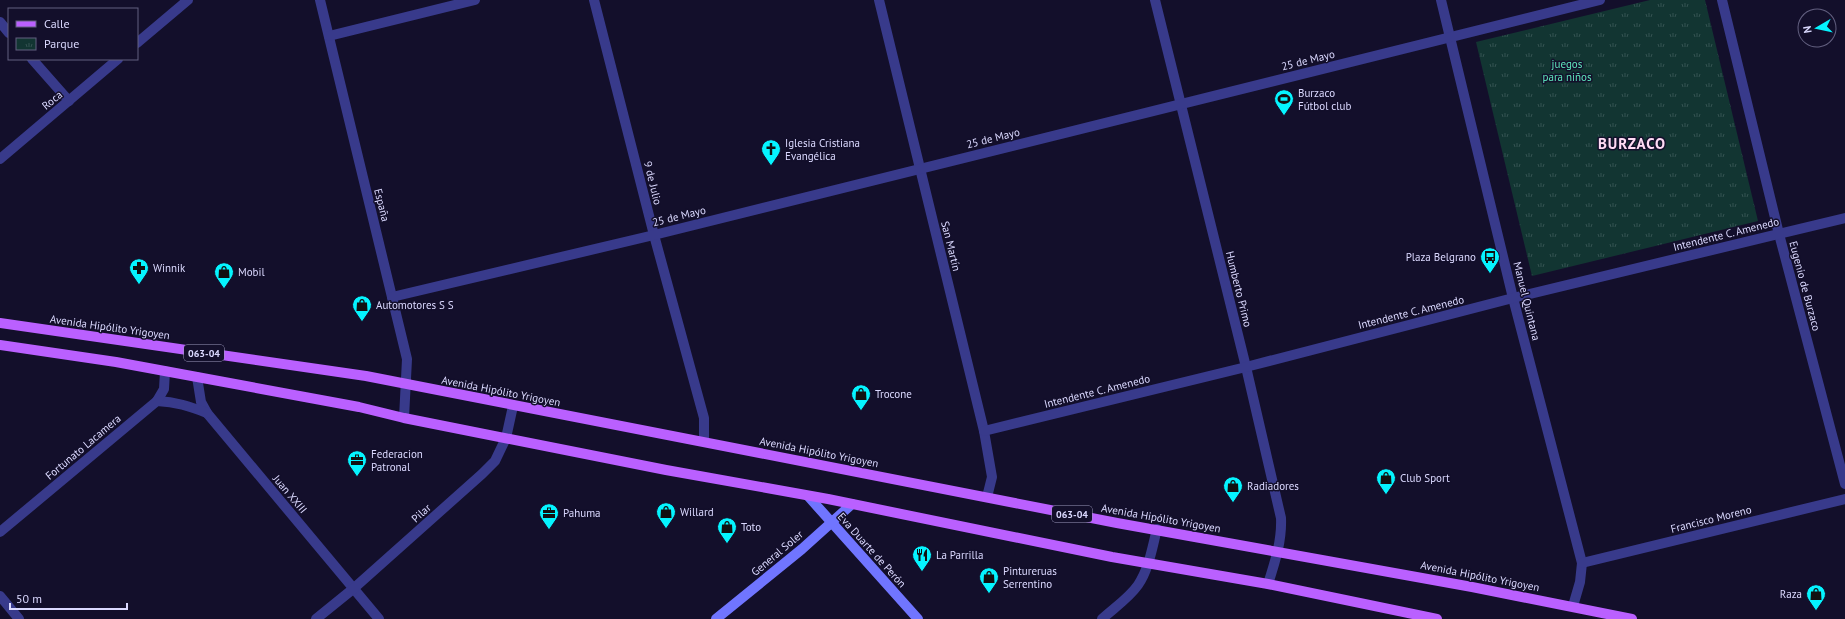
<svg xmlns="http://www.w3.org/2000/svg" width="1845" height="619" font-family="'PT Sans',sans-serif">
	<defs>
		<pattern id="park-tufts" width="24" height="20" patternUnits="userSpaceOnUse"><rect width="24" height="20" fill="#123532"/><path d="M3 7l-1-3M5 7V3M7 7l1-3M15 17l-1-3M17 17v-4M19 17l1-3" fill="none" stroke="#345251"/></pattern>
	</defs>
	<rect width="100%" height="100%" fill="#130f2b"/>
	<path fill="url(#park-tufts)" d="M1650,0H1705L1758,221L1532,276L1476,42Z"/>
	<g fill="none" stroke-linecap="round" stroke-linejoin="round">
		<g stroke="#383a8b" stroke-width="10">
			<path d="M320,0L407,359L404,418"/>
			<path d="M594,0L654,235L704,418V441"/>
			<path d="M879,0L984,431L992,477L987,497"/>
			<path d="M1155,0L1246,367L1281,518C1282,541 1275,562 1268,584"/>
			<path d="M1441,0L1513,298L1582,563L1580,582L1573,606"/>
			<path d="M1722,0L1779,234L1845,484"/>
			<path d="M0,22L9,33"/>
			<path d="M329,36L475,0"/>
			<path d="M137,43L188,0"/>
			<path d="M32,59L69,101"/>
			<path d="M0,159L118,59"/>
			<path d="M392,297L654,235L1600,0"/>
			<path d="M197,377L201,402L207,413L379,619"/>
			<path d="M157,401C176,402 189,406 207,413"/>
			<path d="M984,431L1246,367L1513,298L1845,218"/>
			<path d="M0,532L157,401L164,389L165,371"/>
			<path d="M1582,563L1845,499"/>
			<path d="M0,596L19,619"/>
			<path d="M316,619L353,589L482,474L495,461L506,438L513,406"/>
			<path d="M1102,619C1114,608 1129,598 1138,585C1149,569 1152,548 1157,529"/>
		</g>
		<g stroke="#7075ff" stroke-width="10">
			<path d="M808,496L918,619"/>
			<path d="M716,619L802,549L852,504"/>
		</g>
		<g stroke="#ba60ff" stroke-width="10">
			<path d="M0,323L366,376L1117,523L1472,587L1632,619"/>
			<path d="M0,345L116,362L359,407L404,418L666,470L828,499L1112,557L1268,584L1437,619"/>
		</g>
	</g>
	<defs>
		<symbol id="stadium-pin" viewBox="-11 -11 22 30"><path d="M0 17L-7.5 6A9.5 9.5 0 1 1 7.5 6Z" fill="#05f4ff" stroke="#130f2b"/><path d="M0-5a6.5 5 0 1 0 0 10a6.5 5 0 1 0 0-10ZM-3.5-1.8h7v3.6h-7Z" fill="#111"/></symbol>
		<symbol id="church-pin" viewBox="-11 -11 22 30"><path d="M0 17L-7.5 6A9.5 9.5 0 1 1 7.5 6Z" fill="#05f4ff" stroke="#130f2b"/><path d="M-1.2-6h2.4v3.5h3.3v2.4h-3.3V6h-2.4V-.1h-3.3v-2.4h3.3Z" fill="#111"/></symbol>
		<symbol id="bus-pin" viewBox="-11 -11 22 30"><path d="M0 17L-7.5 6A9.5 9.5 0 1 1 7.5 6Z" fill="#05f4ff" stroke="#130f2b"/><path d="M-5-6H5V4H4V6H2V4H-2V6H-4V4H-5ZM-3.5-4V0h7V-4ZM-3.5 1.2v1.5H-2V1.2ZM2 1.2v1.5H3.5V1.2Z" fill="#111"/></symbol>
		<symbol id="pharmacy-pin" viewBox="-11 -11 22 30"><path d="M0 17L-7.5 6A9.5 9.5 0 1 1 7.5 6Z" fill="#05f4ff" stroke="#130f2b"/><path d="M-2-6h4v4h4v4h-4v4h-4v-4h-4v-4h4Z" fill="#111"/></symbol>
		<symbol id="shop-pin" viewBox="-11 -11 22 30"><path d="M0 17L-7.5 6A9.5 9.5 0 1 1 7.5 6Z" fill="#05f4ff" stroke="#130f2b"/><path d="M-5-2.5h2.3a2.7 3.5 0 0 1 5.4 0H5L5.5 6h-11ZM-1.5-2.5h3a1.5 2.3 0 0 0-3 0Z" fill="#111"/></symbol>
		<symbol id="office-pin" viewBox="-11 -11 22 30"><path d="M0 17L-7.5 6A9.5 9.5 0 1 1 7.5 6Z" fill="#05f4ff" stroke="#130f2b"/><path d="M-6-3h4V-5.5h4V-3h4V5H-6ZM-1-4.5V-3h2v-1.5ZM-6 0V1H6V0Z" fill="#111"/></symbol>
		<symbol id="restaurant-pin" viewBox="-11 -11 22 30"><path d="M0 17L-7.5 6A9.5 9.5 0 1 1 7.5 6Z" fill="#05f4ff" stroke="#130f2b"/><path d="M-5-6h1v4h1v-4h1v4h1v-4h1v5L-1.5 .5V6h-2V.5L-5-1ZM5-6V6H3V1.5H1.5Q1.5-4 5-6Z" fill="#111"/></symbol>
	</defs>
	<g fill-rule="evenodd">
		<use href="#stadium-pin" x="1273" y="88" width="22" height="30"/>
		<use href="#church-pin" x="760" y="138" width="22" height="30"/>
		<use href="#bus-pin" x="1479" y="246" width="22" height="30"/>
		<use href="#pharmacy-pin" x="128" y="257" width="22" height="30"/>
		<use href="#shop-pin" x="213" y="261" width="22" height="30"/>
		<use href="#shop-pin" x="351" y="294" width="22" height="30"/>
		<use href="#shop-pin" x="850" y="383" width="22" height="30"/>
		<use href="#office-pin" x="346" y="449" width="22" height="30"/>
		<use href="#shop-pin" x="1375" y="467" width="22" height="30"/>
		<use href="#shop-pin" x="1222" y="475" width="22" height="30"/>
		<use href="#shop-pin" x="655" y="501" width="22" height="30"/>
		<use href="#office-pin" x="538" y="502" width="22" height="30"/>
		<use href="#shop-pin" x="716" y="516" width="22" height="30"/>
		<use href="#restaurant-pin" x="911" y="544" width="22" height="30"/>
		<use href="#shop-pin" x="978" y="566" width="22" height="30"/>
		<use href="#shop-pin" x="1805" y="583" width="22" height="30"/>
	</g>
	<g text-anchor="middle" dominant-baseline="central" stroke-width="3" stroke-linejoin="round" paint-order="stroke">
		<g fill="#130f2b" stroke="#9f9cbf" stroke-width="1">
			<rect x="184" y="345" width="40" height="16" rx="3"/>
			<rect x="1052" y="506" width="40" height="16" rx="3"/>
		</g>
		<g font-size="10" font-weight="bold" fill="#dbd9ff">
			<text x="204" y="353">063-04</text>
			<text x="1072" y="514">063-04</text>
		</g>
		<g font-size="11" fill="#dbd9ff" stroke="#130f2b">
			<text transform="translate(1308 60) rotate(-14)">25 de Mayo</text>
			<text transform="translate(52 100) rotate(-40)">Roca</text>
			<text transform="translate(993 138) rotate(-14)">25 de Mayo</text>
			<text transform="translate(653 183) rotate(76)">9 de Julio</text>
			<text transform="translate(382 205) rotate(76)">España</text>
			<text transform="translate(679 216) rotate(-14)">25 de Mayo</text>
			<text transform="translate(1726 234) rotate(-14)">Intendente C. Amenedo</text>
			<text transform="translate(951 246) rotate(76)">San Martín</text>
			<text transform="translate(1805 286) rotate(75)">Eugenio de Burzaco</text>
			<text transform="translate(1239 289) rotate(76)">Humberto Primo</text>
			<text transform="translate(1527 301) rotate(76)">Manuel Quintana</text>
			<text transform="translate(1411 312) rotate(-14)">Intendente C. Amenedo</text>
			<text transform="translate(110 327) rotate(8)">Avenida Hipólito Yrigoyen</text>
			<text transform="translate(501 391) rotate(11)">Avenida Hipólito Yrigoyen</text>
			<text transform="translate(1097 391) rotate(-14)">Intendente C. Amenedo</text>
			<text transform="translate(83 447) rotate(-40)">Fortunato Lacamera</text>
			<text transform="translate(819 452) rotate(11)">Avenida Hipólito Yrigoyen</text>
			<text transform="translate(290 494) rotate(50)">Juan XXIII</text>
			<text transform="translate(421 513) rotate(-42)">Pilar</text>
			<text transform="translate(1161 518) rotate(10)">Avenida Hipólito Yrigoyen</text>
			<text transform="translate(1711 519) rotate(-14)">Francisco Moreno</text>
			<text transform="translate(872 550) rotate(48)">Eva Duarte de Perón</text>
			<text transform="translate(777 553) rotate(-40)">General Soler</text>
			<text transform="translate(1480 576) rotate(11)">Avenida Hipólito Yrigoyen</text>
		</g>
		<g font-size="11" fill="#5ee6bc" stroke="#130f2b">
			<text x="1567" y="64">juegos<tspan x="1567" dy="13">para niños</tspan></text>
		</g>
		<g font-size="11" fill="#dbd9ff" stroke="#130f2b" text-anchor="start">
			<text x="1298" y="93">Burzaco<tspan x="1298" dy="13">Fútbol club</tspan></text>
			<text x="785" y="143">Iglesia Cristiana<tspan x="785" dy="13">Evangélica</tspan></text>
			<text x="1476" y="257" text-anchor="end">Plaza Belgrano</text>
			<text x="153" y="268">Winnik</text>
			<text x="238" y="272">Mobil</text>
			<text x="376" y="305">Automotores S S</text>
			<text x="875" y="394">Trocone</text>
			<text x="371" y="454">Federacion<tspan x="371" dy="13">Patronal</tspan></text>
			<text x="1400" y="478">Club Sport</text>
			<text x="1247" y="486">Radiadores</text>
			<text x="680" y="512">Willard</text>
			<text x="563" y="513">Pahuma</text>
			<text x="741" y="527">Toto</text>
			<text x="936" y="555">La Parrilla</text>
			<text x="1003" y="571">Pintureruas<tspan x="1003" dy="13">Serrentino</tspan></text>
			<text x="1802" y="594" text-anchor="end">Raza</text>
		</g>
		<g font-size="15" font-weight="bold" letter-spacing="1" fill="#ffdbf4" stroke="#130f2b">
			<text x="1632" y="143">BURZACO</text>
		</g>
	</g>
	<rect x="8" y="8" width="130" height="52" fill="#130f2b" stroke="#636080"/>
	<rect x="16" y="21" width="20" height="6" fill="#ba60ff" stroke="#636080"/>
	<text x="44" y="28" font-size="12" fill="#dbd9ff">Calle</text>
	<rect x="16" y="38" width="20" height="12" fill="url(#park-tufts)" stroke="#636080"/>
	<text x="44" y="48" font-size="12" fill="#dbd9ff">Parque</text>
	<g transform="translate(1817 28) rotate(261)"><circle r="19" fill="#130f2b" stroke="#636080"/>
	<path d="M0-3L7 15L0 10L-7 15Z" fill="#05f4ff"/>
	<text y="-6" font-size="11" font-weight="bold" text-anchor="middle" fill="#dbd9ff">N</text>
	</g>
	<path d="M10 603v6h117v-6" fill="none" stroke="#dbd9ff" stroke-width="2"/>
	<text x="16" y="603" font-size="12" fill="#dbd9ff" stroke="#130f2b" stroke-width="3" paint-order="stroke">50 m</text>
</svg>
